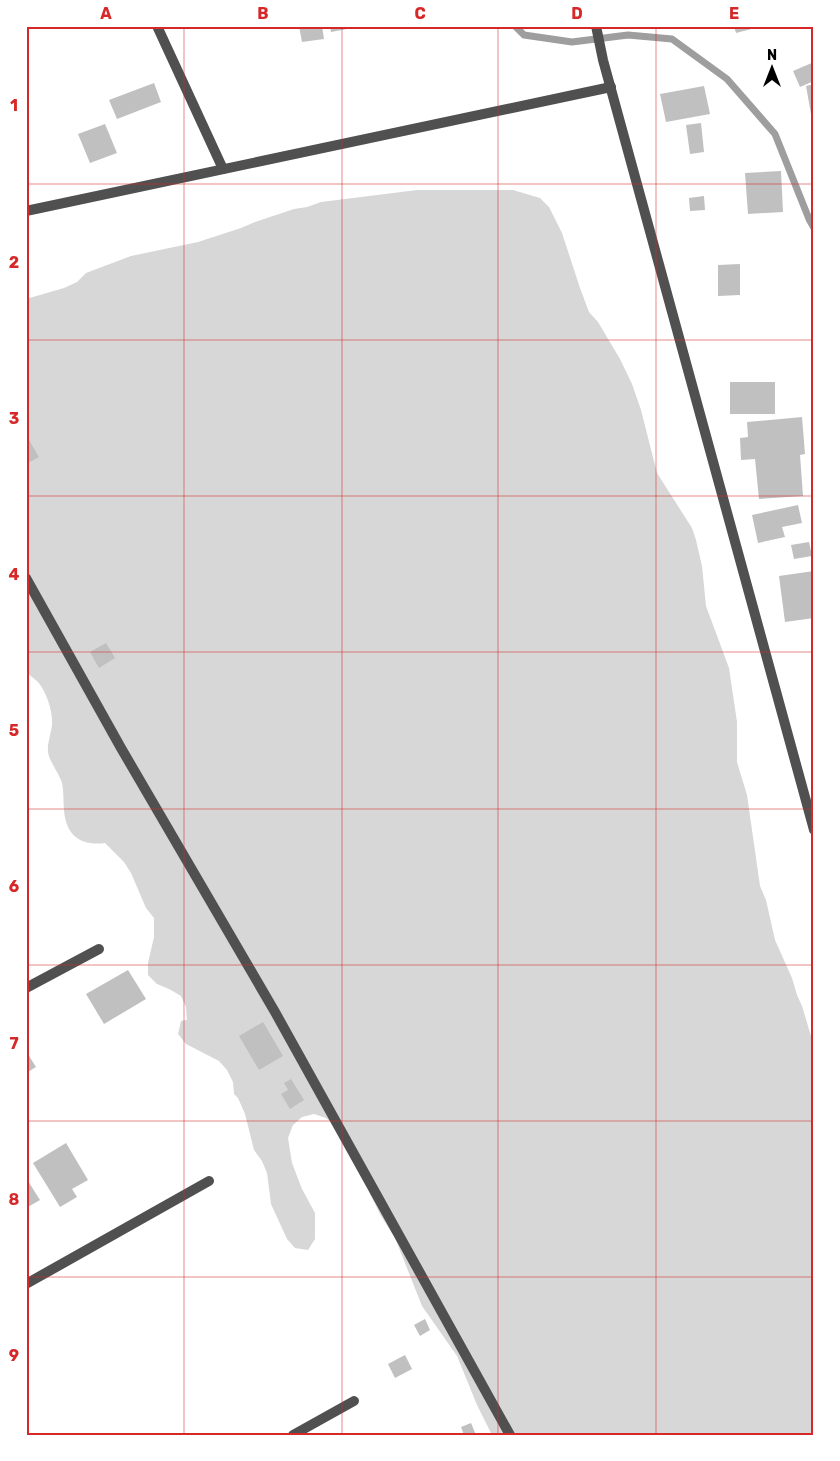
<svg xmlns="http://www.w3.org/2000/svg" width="840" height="1461" font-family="Rubik,sans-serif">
	<rect width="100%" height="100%" fill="#fff"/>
	<path fill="#d7d7d7" d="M417,190H513L540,198L549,207L562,233L580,288L589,312L598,322L620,359L632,384L641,410L657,473L692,528L696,540L702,566L706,606L729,668L737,722V762L747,795L760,886L766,900L775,940L792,978L797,995L802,1006L814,1046V1435H492L477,1405L457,1356L422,1306L395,1238L381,1216L370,1194L360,1158L355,1146L347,1134L326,1118L314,1114L302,1117L293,1125L288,1138L292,1163L302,1189L315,1213V1239L308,1250L295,1248L287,1239L271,1204L267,1173L262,1161L254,1150L245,1114L238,1098L234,1094L233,1082L227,1070L219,1061L186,1044L178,1034L181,1021L187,1020L186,1007L181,996L169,989L157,984L148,975V963L154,937V918L146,908L131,873L124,862L105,843C81,846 66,836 64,810C63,801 64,792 62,783C59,773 49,761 48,752C47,744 51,734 52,725C53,712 47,693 38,682C34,679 30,675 26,672V299L64,288L77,282L86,273L131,256L198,242L241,228L255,222L294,209L307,207L321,202Z"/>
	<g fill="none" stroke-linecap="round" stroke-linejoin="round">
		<path stroke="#9e9e9e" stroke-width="7" d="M515,26L524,35L572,42L628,35L672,39L727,79L775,134L809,219L814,228"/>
	</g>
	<g fill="#c0c0c0">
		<path d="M299,26H322L324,39L302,42Z"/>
		<path d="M330,26H358V27L331,32Z"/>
		<path d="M734,26H759V27L736,33Z"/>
		<path d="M814,62V81L800,87L793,71Z"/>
		<path d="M154,83L161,102L117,119L109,100Z"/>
		<path d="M814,84V114H811L806,86Z"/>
		<path d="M704,86L710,114L666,122L660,94Z"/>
		<path d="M701,123L704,152L690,154L686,125Z"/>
		<path d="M105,124L117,153L90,163L78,134Z"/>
		<path d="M781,171L783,212L748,214L745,173Z"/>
		<path d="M704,196L705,210L690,211L689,198Z"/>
		<path d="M740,264V295L718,296V265Z"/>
		<rect x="730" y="382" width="45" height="32"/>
		<path d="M802,417L805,454L800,455L803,496L759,499L755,459L741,460L740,438L748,437L747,422Z"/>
		<path d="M29,440L39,457L26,464V441Z"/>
		<path d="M798,505L802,523L782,527L785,537L758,543L752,515Z"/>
		<path d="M809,542L812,556L794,559L791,545Z"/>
		<path d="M814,571V618L785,622L779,576Z"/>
		<path d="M106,643L115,658L99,668L90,652Z"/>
		<path d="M128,970L146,999L104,1024L86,994Z"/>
		<path d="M263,1022L283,1056L259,1070L239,1036Z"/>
		<path d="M26,1051L36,1067L26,1073Z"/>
		<path d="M291,1079L304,1100L290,1109L281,1094L288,1090L284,1083Z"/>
		<path d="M66,1143L88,1180L72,1189L77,1197L60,1207L33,1163Z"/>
		<path d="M28,1181L40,1200L26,1208V1182Z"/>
		<path d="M425,1319L430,1330L420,1336L414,1325Z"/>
		<path d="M405,1355L412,1369L395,1378L388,1364Z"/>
		<path d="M471,1423L476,1435H464L461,1427Z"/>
	</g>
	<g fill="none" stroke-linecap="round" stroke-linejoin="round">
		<path stroke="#505050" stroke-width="10" d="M26,578L121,748L275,1012L510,1435"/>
		<g stroke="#505050" stroke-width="10">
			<path d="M157,26L223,169"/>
			<path d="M596,26L603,60L814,830"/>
			<path d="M26,211L611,87"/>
			<path d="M26,988L99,949"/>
			<path d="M26,1284L209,1181"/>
			<path d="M293,1435L354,1401"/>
		</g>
	</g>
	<path fill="none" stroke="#d62828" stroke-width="1" stroke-opacity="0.55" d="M184,26V1435M342,26V1435M498,26V1435M656,26V1435M26,184H814M26,340H814M26,496H814M26,652H814M26,809H814M26,965H814M26,1121H814M26,1277H814"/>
	<rect width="840" height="1461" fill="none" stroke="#ffffff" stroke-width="55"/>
	<g transform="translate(772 68)" stroke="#ffffff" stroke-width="4" paint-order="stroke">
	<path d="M0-4L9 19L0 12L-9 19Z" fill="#000000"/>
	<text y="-8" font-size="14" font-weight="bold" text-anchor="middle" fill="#000000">N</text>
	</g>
	<rect x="28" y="28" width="784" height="1406" fill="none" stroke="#d62828" stroke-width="2"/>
	<g font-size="16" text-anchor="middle" font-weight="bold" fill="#d62828">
		<text x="106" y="19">A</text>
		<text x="263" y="19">B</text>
		<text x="420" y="19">C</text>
		<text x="577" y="19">D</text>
		<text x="734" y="19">E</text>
		<text x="14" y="111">1</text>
		<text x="14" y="268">2</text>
		<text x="14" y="424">3</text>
		<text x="14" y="580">4</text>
		<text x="14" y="736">5</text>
		<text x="14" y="892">6</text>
		<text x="14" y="1049">7</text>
		<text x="14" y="1205">8</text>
		<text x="14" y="1361">9</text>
	</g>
</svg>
